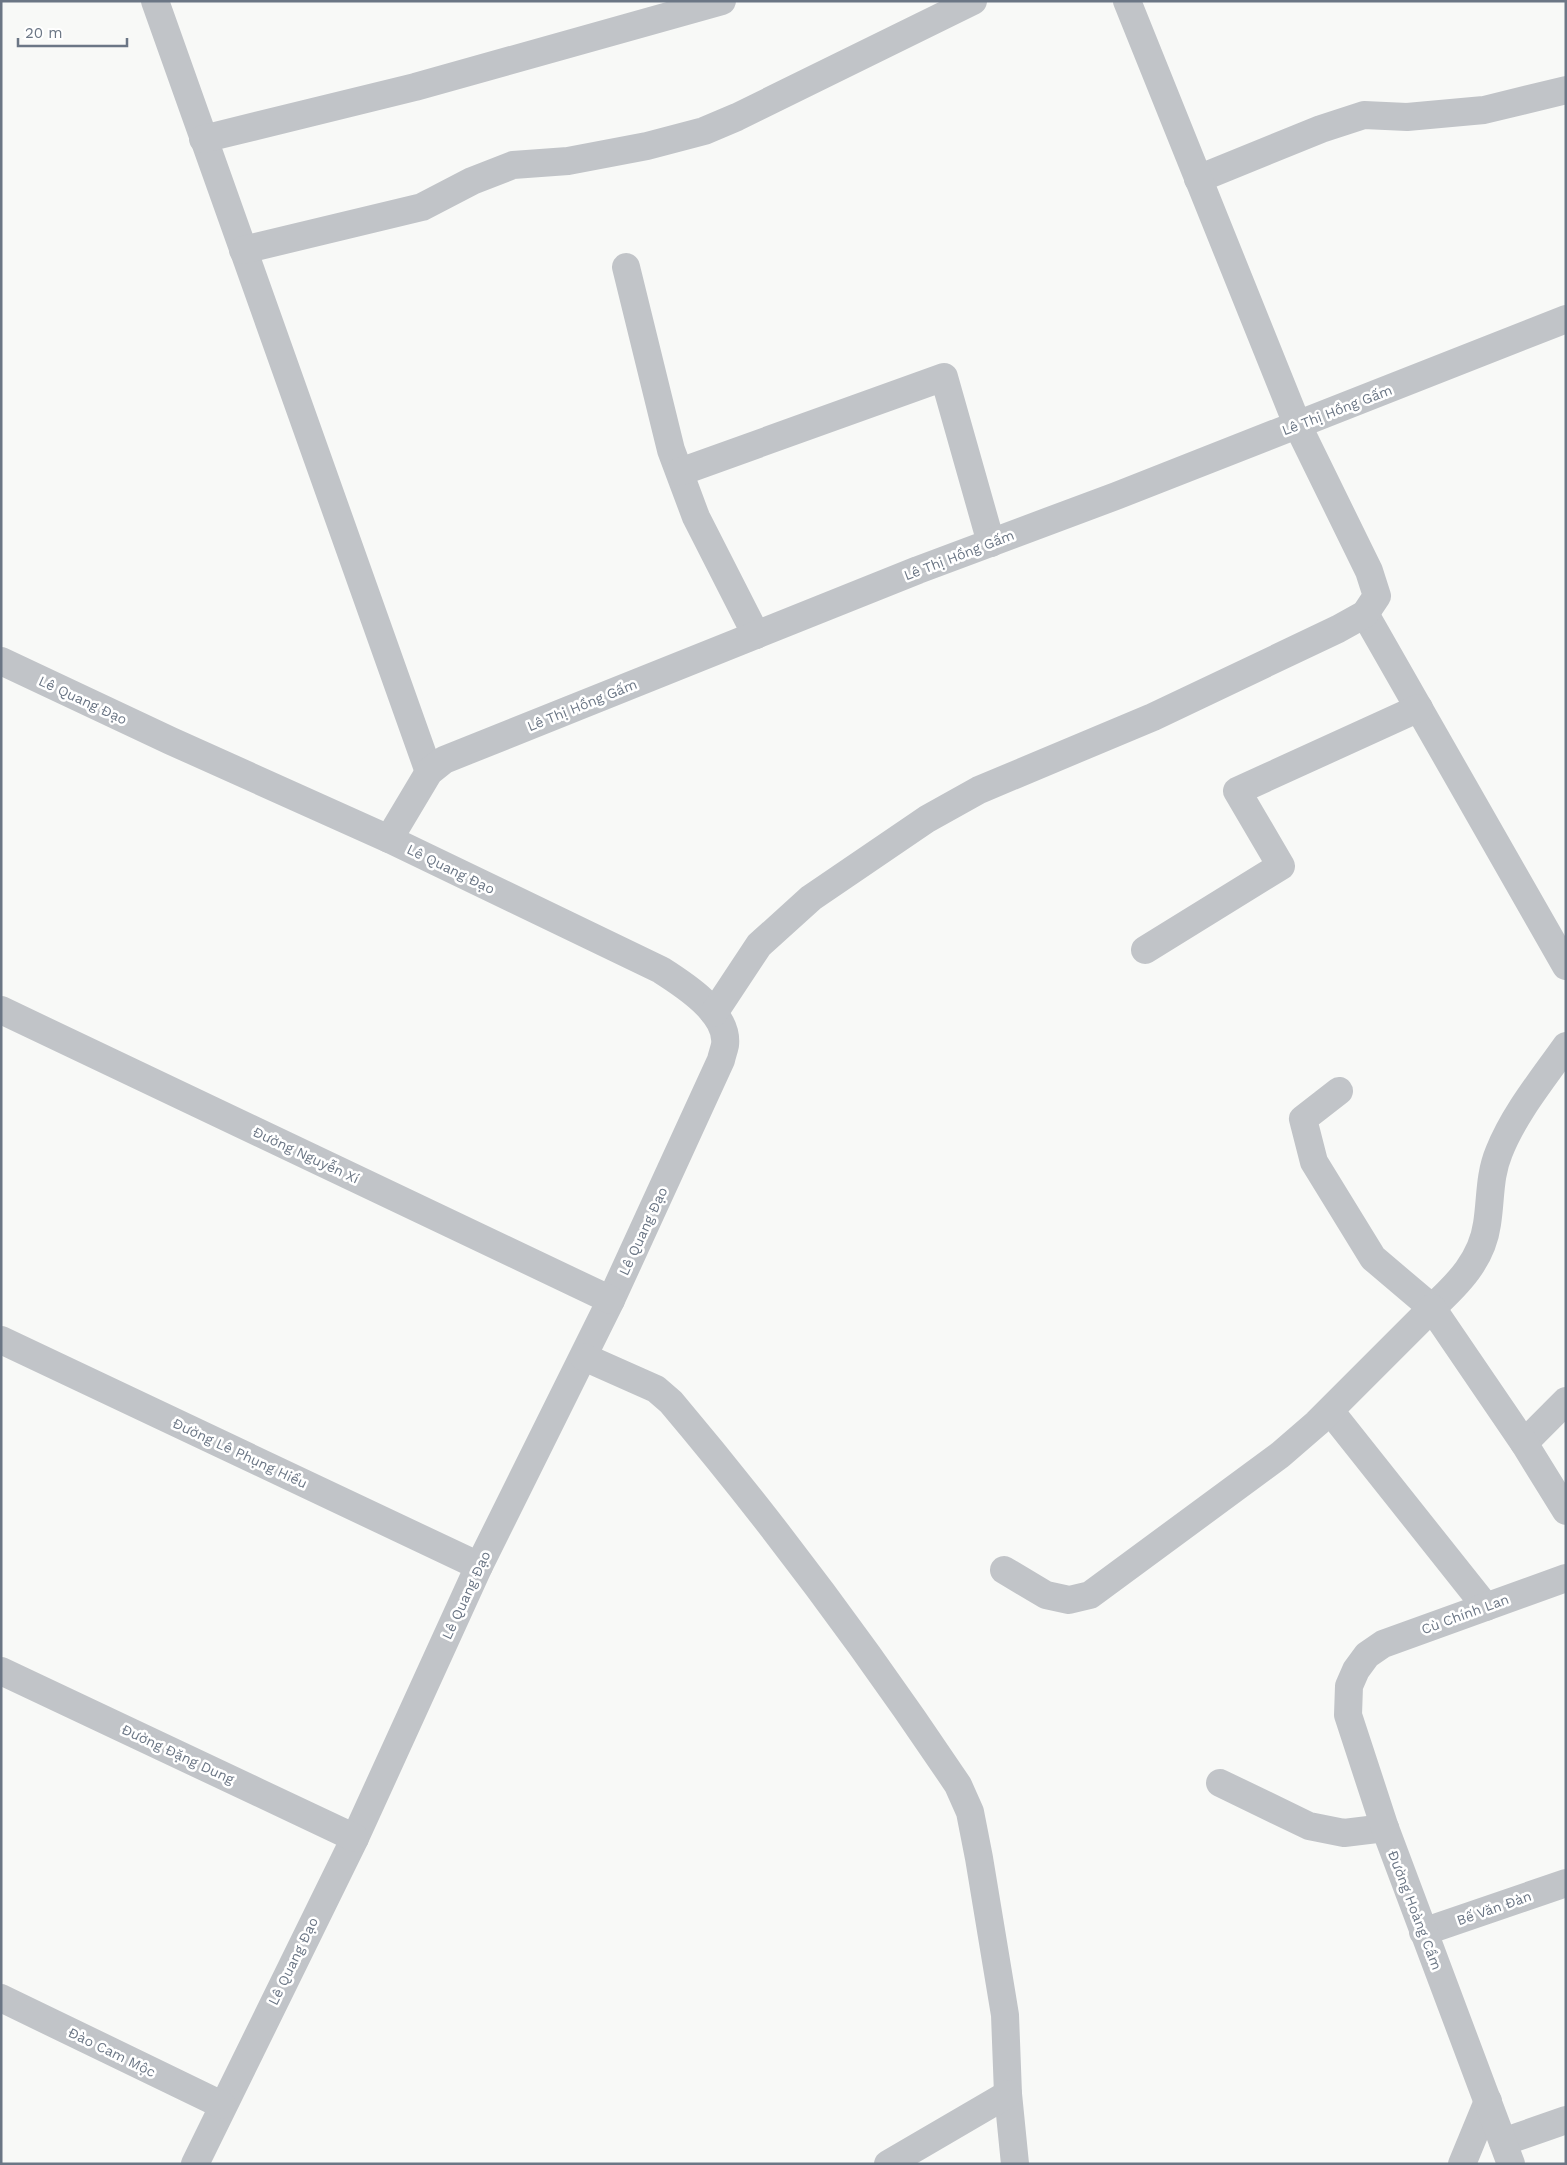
<svg xmlns="http://www.w3.org/2000/svg" width="1567" height="2165" font-family="'Work Sans',sans-serif">
	<rect width="100%" height="100%" fill="#f8f9f7"/>
	<g fill="none" stroke-linecap="round" stroke-linejoin="round">
		<g stroke="#c1c4c8" stroke-width="28">
			<path d="M155,1L429,772"/>
			<path d="M203,139L415,87L722,1"/>
			<path d="M1198,179L1321,129L1364,115L1407,117L1484,110L1566,90"/>
			<path d="M243,250L422,207L472,181L513,165L568,161L647,146L704,131L737,117L973,1"/>
			<path d="M626,267L671,450L696,517L756,635"/>
			<path d="M680,472L944,377L991,543"/>
			<path d="M1365,614L1566,966"/>
			<path d="M1,661L171,741L389,839L661,970C683,984 729,1013 725,1045C724,1050 722,1055 721,1060L611,1300L479,1566L355,1838L195,2164"/>
			<path d="M389,839L429,772L444,760L918,570L1116,496L1566,319"/>
			<path d="M1145,950L1281,866L1237,791L1419,708"/>
			<path d="M1,1010L611,1300"/>
			<path d="M714,1013L759,945L811,898L927,819L979,790L1153,717L1338,629L1365,614L1377,596L1369,571L1297,424L1127,1"/>
			<path d="M1339,1091L1303,1119L1314,1162L1373,1258L1432,1308C1458,1284 1482,1260 1487,1224C1491,1199 1489,1176 1499,1152C1514,1114 1542,1080 1566,1046"/>
			<path d="M1,1340L479,1566"/>
			<path d="M584,1357L656,1389L671,1402C774,1524 869,1652 958,1785L970,1812L979,1858L1005,2015L1008,2094L1015,2164"/>
			<path d="M1331,1412L1486,1607"/>
			<path d="M1524,1443L1566,1401"/>
			<path d="M1004,1570L1046,1595L1069,1600L1090,1595L1280,1455L1317,1423L1432,1308L1524,1443L1566,1511"/>
			<path d="M1,1671L355,1838"/>
			<path d="M1220,1783L1309,1826L1344,1833L1385,1828"/>
			<path d="M1423,1932L1566,1883"/>
			<path d="M1,1998L222,2105"/>
			<path d="M1503,2142L1566,2120"/>
			<path d="M888,2164L1008,2094"/>
			<path d="M1462,2164L1488,2101"/>
			<path d="M1511,2164L1385,1828L1348,1715L1349,1686L1356,1670L1367,1655L1383,1644L1566,1578"/>
		</g>
	</g>
	<g text-anchor="middle" dominant-baseline="central" stroke-width="5" stroke-linejoin="round" paint-order="stroke">
		<g font-size="14" fill="#6b7685" stroke="#fff">
			<text transform="translate(1337 410) rotate(-21)">Lê Thị Hồng Gấm</text>
			<text transform="translate(959 555) rotate(-21)">Lê Thị Hồng Gấm</text>
			<text transform="translate(83 700) rotate(25)">Lê Quang Đạo</text>
			<text transform="translate(582 705) rotate(-22)">Lê Thị Hồng Gấm</text>
			<text transform="translate(451 869) rotate(26)">Lê Quang Đạo</text>
			<text transform="translate(306 1155) rotate(25)">Đường Nguyễn Xí</text>
			<text transform="translate(643 1231) rotate(-65)">Lê Quang Đạo</text>
			<text transform="translate(240 1453) rotate(25)">Đường Lê Phụng Hiểu</text>
			<text transform="translate(466 1595) rotate(-65)">Lê Quang Đạo</text>
			<text transform="translate(1465 1614) rotate(-20)">Cù Chính Lan</text>
			<text transform="translate(178 1754) rotate(25)">Đường Đặng Dung</text>
			<text transform="translate(1494 1908) rotate(-19)">Bế Văn Đàn</text>
			<text transform="translate(1415 1910) rotate(69)">Đường Hoàng Cầm</text>
			<text transform="translate(293 1961) rotate(-64)">Lê Quang Đạo</text>
			<text transform="translate(112 2052) rotate(26)">Đào Cam Mộc</text>
		</g>
	</g>
	<rect width="1567" height="2165" fill="none" stroke="#6b7685" stroke-width="5"/>
	<path d="M18 38v8h109v-8" fill="none" stroke="#6b7685" stroke-width="2.5"/>
	<text x="25" y="38" font-size="15" fill="#6b7685" stroke="#ffffff" stroke-width="4" paint-order="stroke">20 m</text>
</svg>
